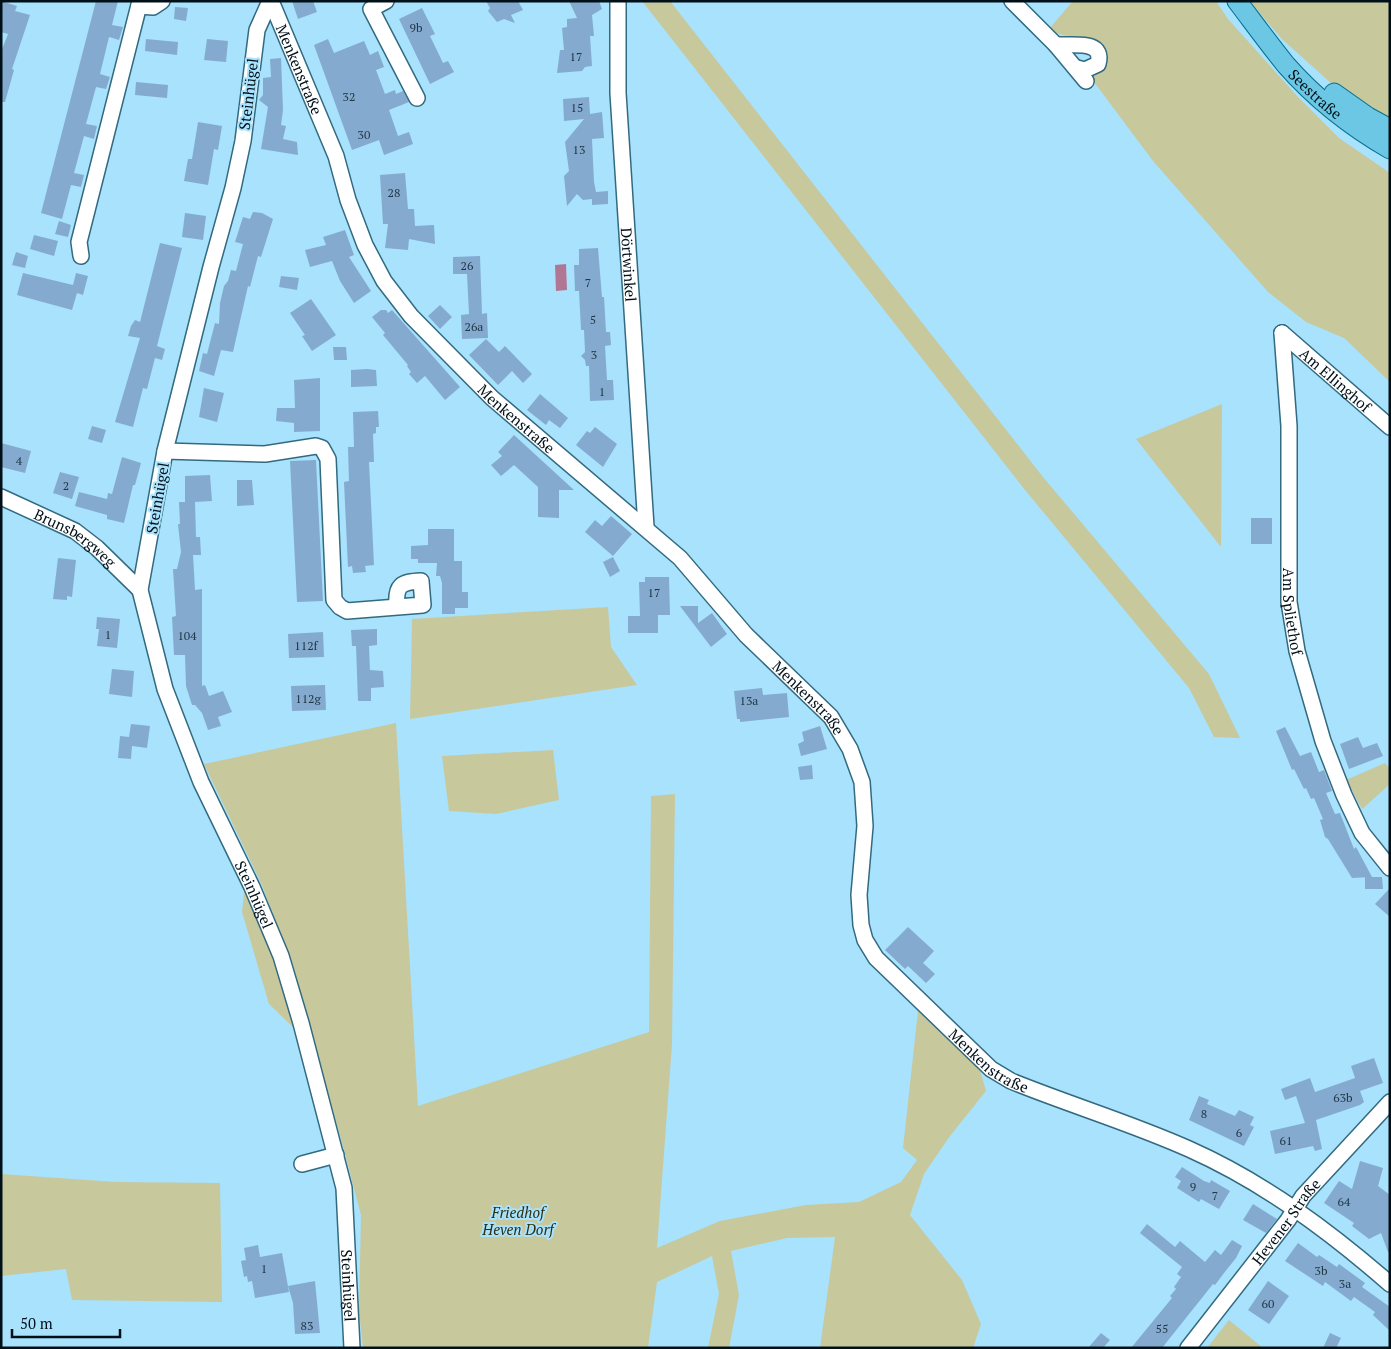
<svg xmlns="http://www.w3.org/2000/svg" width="1391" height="1349" font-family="'PT Serif',serif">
	<rect width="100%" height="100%" fill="#a8e2fc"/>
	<g fill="#c8c89d">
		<path d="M642,1H670L1043,477L1209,674L1240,738L1214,737L1189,688L1025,490Z"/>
		<path d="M1073,1H1216L1228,19L1298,97L1339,138L1390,173V382L1344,338L1306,322L1268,292L1153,161L1091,78C1101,71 1108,67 1107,54C1105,34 1076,38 1063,35C1058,34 1053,31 1049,29Z"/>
		<path d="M1249,1H1390V119L1343,94L1282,39Z"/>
		<path d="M1222,404L1221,547L1136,439Z"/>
		<path d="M608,607L611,647L637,685L410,719L412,619Z"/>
		<path d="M396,723L418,1106L649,1032L651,796L675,794L672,1044L657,1248L720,1221L806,1205L859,1202L901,1182L917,1160L903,1148L918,1011L978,1063L986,1091L950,1136L924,1174L910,1215L962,1280L981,1324L973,1348H820L835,1237L787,1238L731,1251L739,1295L729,1348H708L719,1294L712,1256L657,1282L648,1348H363L359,1311L361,1215L341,1139L288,954L262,885L204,764Z"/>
		<path d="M553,750L559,800L496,814L449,811L442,756Z"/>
		<path d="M1385,763L1390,769V784L1362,809L1346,780Z"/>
		<path d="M245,885L275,963L297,1031L269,1004L242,912Z"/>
		<path d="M1,1174L116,1182L220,1183L222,1302L72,1300L66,1269L1,1276Z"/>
		<path d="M1229,1320L1263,1348H1207Z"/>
	</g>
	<path fill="#b27695" d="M566,264L567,290L556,291L555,265Z"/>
	<g fill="#84abcf">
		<path d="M1,1L17,6L15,11L30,15L12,69L14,70L5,102H1V52L8,34L1,32Z"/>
		<path d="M96,1H118L112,25L123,27L119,40L109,37L100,74L110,77L106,89L96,87L86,124L97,126L94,139L84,136L74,173L84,175L81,187L71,185L62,219L41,213Z"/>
		<path d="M292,1H313L317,12L298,19Z"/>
		<path d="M486,1H518L523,10L511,15L515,23L504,19L497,22L488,11L490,8Z"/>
		<path d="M569,1H599L602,9L592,15L594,36H590L592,66L585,67L582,71L557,73L560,50H564L562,28L567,27V19L577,18Z"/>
		<path d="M175,7L188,8L186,21L174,19Z"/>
		<path d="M422,8L435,34L430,36L443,63L448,61L454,72L430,84L399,19Z"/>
		<path d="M146,39L178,42L177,55L145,51Z"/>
		<path d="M207,39L228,41L226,62L204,60Z"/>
		<path d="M328,39L334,53L364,41L370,55L378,51L384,67L376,70L385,94L395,90L396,94L403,91L409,102L389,110L398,136L409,132L413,144L384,155L379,140L352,150L314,45Z"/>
		<path d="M281,58L283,110L281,125L286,126L283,139L297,142L298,155L261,149L268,107L259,100L263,95V78L271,77L270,59Z"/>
		<path d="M136,82L168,85L167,98L135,95Z"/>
		<path d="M589,97L590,114L602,112L604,138L592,139L594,182L596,192L608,191V204L592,205V199L583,200L577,194L567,206L564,176L569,171L565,142L584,119L564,121L563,99Z"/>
		<path d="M198,122L222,126L218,150L214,149L208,185L184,181L188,159H192Z"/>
		<path d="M405,173L408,209H414L415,226L434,225L435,244L409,239L408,250L385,248L388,224H383L380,175Z"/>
		<path d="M253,212L262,213L273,219L261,257L258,256L250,287L248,286L233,352L221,350L214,376L199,371L203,353L207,354L215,323L219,324L220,303L224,286L228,281L231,270L236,271L243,244L235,242L243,217L250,219Z"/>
		<path d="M185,213L206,216L203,240L182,237Z"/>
		<path d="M59,221L71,225L68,237L55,234Z"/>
		<path d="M345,230L354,255L349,257L371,291L354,303L340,281L332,261L310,267L305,250L326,245L323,237Z"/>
		<path d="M34,235L58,241L54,256L30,249Z"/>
		<path d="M160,243L182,248L157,346L165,349L162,360L155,358L147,389L143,388L133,427L115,422L140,338L128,336L131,326L135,320L140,322Z"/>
		<path d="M598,248L602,297H604L606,332H610L611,345L605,346L607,380H613L614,400L590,401L589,366H586L585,360L581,356L585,352L584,330H581L579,291H575L574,265H579V249Z"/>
		<path d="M16,252L28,256L25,268L12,265Z"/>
		<path d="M480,256L482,314L487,313L488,338L462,339L461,315L469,314L467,274H453V257Z"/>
		<path d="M23,273L73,285L76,273L88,276L83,295L77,293L72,310L17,295Z"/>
		<path d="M281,276L299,278L297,290L279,287Z"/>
		<path d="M311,299L336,335L312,351L302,336L305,335L290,313Z"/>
		<path d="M440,305L452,317L440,329L428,316Z"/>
		<path d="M381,310H386L388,313L392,310L460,387L445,400L425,376L417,383L409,374L411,372L407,366L408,365L383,335L385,333L372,317Z"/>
		<path d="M486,339L499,352L505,346L532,374L523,383L512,371L498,385L469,355Z"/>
		<path d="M333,347H346L347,360H334Z"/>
		<path d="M367,369L376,370L377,386L351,387V370Z"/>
		<path d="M320,378V431L294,432V423L276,421L277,408H295L294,380Z"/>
		<path d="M204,388L224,393L217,422L199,417Z"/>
		<path d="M540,394L568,418L560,428L549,420L546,425L527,410Z"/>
		<path d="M378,411L379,427H376V433L373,434L374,462H369L374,565L365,566L366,572L353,573L352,566L348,567L344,482L349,481L348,447H354L353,412Z"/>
		<path d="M92,426L106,430L102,443L88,439Z"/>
		<path d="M595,427L617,444L603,467L576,445L587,431L590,433Z"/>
		<path d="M514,435L574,490H559V518L538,517V487L514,465L501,476L491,465L502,456L498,452Z"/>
		<path d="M1,443L31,451L25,473L1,467Z"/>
		<path d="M122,457L141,463L135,485H133L124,523L107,519V515L75,506L79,492L107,499L108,493L112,494Z"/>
		<path d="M316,460L323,601L297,602L290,461Z"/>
		<path d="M60,472L79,477L72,499L53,493Z"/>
		<path d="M210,475L212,501L195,502L196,537H200L201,555H193L195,590L202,589V686L205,685L209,696L223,691L232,712L218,717L221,726L208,730L202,713L195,705H192L186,686L185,655H174L172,617L176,616L173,569H177L181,552L178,524H180L179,502H188H185V476Z"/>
		<path d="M237,480H252L254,505L237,506Z"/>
		<path d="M611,516L632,534L613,556L585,532L595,520L602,526Z"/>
		<rect x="1251" y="518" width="21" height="26"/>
		<path d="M428,529H454V561H462V592H468V608H455V614H442V583L440,576H436L437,563H418V559H411V546L428,545Z"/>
		<path d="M613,557L620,571L610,577L603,562Z"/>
		<path d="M58,558L76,560L72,597L67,596V600L53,599Z"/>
		<path d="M645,577H669L670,615H658V633H628V616H640L639,582H645Z"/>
		<path d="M680,606H698V623L712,613L727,634L711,647Z"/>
		<path d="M97,617L120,619L117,648L97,646L99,629H96Z"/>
		<path d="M377,629V645L369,646L370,670L383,671L384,687L371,688V701H358L356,646H352L351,630Z"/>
		<path d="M323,632L324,657L289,658L288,634Z"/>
		<path d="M112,669L134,671L132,697L109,694Z"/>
		<path d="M325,685L326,710L292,711L291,686Z"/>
		<path d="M762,688L763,695L787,693L789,717L740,722V719H737L734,691Z"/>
		<path d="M131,724L150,726L147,748L132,746L131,759L118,758L120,736L129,737Z"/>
		<path d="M820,726L827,749L801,756L798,744L804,741L802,732Z"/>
		<path d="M1285,727L1300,756L1311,752L1319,772L1324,770L1332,791L1326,793L1335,814L1340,813L1354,849L1356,847L1372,877L1352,878L1328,839L1325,837L1320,820L1323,819L1314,798L1311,799L1306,788L1304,789L1294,769L1292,770L1276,731Z"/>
		<path d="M1358,737L1363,748L1377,743L1383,756L1349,769L1340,744Z"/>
		<path d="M812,765L813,779L800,780L798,767Z"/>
		<path d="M1365,877H1382L1383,889H1365Z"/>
		<path d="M1390,888V917L1375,904Z"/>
		<path d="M908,927L934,951L923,963L935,974L926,983L908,966L905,969L885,950Z"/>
		<path d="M1374,1058L1383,1083L1360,1091L1364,1102L1360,1105L1316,1120L1322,1149L1315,1151L1313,1146L1275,1154L1270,1131L1305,1123L1296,1096L1285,1100L1281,1089L1310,1078L1315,1092L1355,1078L1351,1066Z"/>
		<path d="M1199,1096L1209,1100L1207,1104L1235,1116L1239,1110L1254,1117L1250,1125L1254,1127L1244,1146L1189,1120Z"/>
		<path d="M1360,1161L1383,1168L1378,1186L1390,1195V1252H1388L1381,1233L1369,1239L1352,1226L1354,1223L1324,1203L1339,1181L1352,1189Z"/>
		<path d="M1182,1167L1204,1181L1210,1183L1211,1180L1230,1191L1219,1209L1201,1199L1199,1202L1177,1188L1181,1181L1175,1177Z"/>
		<path d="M1253,1204L1277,1219L1266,1233L1243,1220Z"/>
		<path d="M1147,1224L1175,1247L1180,1241L1205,1262L1215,1250L1221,1255L1232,1240L1242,1246L1236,1258L1224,1273L1215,1285L1213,1284L1162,1348H1131L1172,1298L1170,1296L1176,1289L1174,1287L1181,1277L1177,1274L1182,1267L1140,1233Z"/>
		<path d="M1298,1243L1317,1257L1319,1255L1337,1267L1339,1264L1365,1283L1362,1287L1390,1307V1331L1373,1315L1375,1312L1354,1297L1351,1301L1325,1282L1323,1286L1285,1261Z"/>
		<path d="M258,1245L260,1257L282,1253L289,1292L255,1298L252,1281L248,1282L247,1276L244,1277L241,1261L246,1260L244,1248Z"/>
		<path d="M315,1281L320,1333L295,1334L293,1303L288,1286Z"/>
		<path d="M1268,1281L1289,1296L1269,1324L1248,1310Z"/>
		<path d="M1101,1333L1110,1340L1103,1348H1088Z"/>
		<path d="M1330,1333L1341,1338L1336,1348H1323Z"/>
	</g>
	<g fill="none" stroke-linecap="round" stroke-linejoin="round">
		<defs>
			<g id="minor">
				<path id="s1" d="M270,1L257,30L243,141L233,188L211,267L165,451L140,590L165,689L201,782L252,887L281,956L301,1023L344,1188L352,1348"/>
				<path id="s2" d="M271,1L336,156L348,200L365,245L384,281L411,316L492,398L680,558L746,635L831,717L850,749L862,782L865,826L859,895L861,925L865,940L876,958L991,1069L1011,1081C1070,1105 1131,1123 1189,1149C1263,1182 1328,1230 1390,1284"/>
				<path d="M386,1L371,9L417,98"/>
				<path id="s3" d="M618,1V93L646,527"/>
				<path d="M1012,1L1056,45L1086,81"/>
				<path d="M139,6L153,7L162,1"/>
				<path d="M1056,45C1072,46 1105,39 1098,64L1085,70L1077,68"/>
				<path d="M81,256L79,242L140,1"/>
				<path id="s4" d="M1282,333L1289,426V602L1297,651L1323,741L1344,795L1362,833L1390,868"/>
				<path id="s5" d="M1282,333L1390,427"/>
				<path d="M165,451L265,454L316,446L322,448L328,459L334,600L340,607L347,611L423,605L421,581C401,582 395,585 397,607"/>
				<path id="s6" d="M1,497L75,531L97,548L140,590"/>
				<path d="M302,1164L336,1155"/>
				<path id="s7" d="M1188,1348L1288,1220L1303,1196L1390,1102"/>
			</g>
			<g id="major">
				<path id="s8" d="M1237,1C1253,22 1269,44 1286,65C1315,98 1352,127 1390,149"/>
				<path d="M1334,93L1368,117L1390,129"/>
			</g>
		</defs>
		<use href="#minor" stroke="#326a80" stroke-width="18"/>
		<use href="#major" stroke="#056f90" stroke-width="21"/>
		<use href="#minor" stroke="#fff" stroke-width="15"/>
		<use href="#major" stroke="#6bc7e3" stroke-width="19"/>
	</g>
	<g text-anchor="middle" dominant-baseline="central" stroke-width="4" stroke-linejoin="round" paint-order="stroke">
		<g font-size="12" fill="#213746">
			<text x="416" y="27">9b</text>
			<text x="576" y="56">17</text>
			<text x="349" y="96">32</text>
			<text x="577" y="107">15</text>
			<text x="364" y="134">30</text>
			<text x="579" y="149">13</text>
			<text x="394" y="192">28</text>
			<text x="467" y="265">26</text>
			<text x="588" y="282">7</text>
			<text x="593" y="319">5</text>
			<text x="474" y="326">26a</text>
			<text x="594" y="354">3</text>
			<text x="602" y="391">1</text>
			<text x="19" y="460">4</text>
			<text x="66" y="485">2</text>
			<text x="654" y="592">17</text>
			<text x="108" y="634">1</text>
			<text x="187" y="635">104</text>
			<text x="306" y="645">112f</text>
			<text x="308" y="698">112g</text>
			<text x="749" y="700">13a</text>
			<text x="1343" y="1097">63b</text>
			<text x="1204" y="1113">8</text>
			<text x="1239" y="1132">6</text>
			<text x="1286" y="1140">61</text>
			<text x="1193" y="1186">9</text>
			<text x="1215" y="1195">7</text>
			<text x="1344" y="1201">64</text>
			<text x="264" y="1268">1</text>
			<text x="1321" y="1270">3b</text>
			<text x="1345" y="1283">3a</text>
			<text x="1268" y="1303">60</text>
			<text x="307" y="1325">83</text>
			<text x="1162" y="1328">55</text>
		</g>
		<g font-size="15" fill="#001019" stroke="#a8e2fc">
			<text stroke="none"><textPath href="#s2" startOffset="74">Menkenstraße</textPath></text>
			<text stroke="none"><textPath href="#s8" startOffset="122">Seestraße</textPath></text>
			<text transform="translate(248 94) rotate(-83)">Steinhügel</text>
			<text stroke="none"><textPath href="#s3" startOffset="264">Dörtwinkel</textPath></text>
			<text stroke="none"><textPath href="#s5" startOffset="71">Am Ellinghof</textPath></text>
			<text stroke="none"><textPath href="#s2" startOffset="494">Menkenstraße</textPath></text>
			<text transform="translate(157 498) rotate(-80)">Steinhügel</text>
			<text stroke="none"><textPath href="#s6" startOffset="85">Brunsbergweg</textPath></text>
			<text stroke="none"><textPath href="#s4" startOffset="279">Am Spliethof</textPath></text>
			<text stroke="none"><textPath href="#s2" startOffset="899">Menkenstraße</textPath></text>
			<text stroke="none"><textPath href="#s1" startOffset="931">Steinhügel</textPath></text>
			<text stroke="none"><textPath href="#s2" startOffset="1334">Menkenstraße</textPath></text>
			<text stroke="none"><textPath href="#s7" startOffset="160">Hevener Straße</textPath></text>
			<text stroke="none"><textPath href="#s1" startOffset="1336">Steinhügel</textPath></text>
		</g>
		<g font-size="15" font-style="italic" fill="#2e2d10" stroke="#a8e2fc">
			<text x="518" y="1212">Friedhof<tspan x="518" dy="17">Heven Dorf</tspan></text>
		</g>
	</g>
	<rect width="1391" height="1349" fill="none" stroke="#001019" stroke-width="5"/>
	<path d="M12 1329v8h108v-8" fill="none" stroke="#001019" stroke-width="2.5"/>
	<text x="20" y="1329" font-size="15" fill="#001019" stroke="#a8e2fc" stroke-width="4" paint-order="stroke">50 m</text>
</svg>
